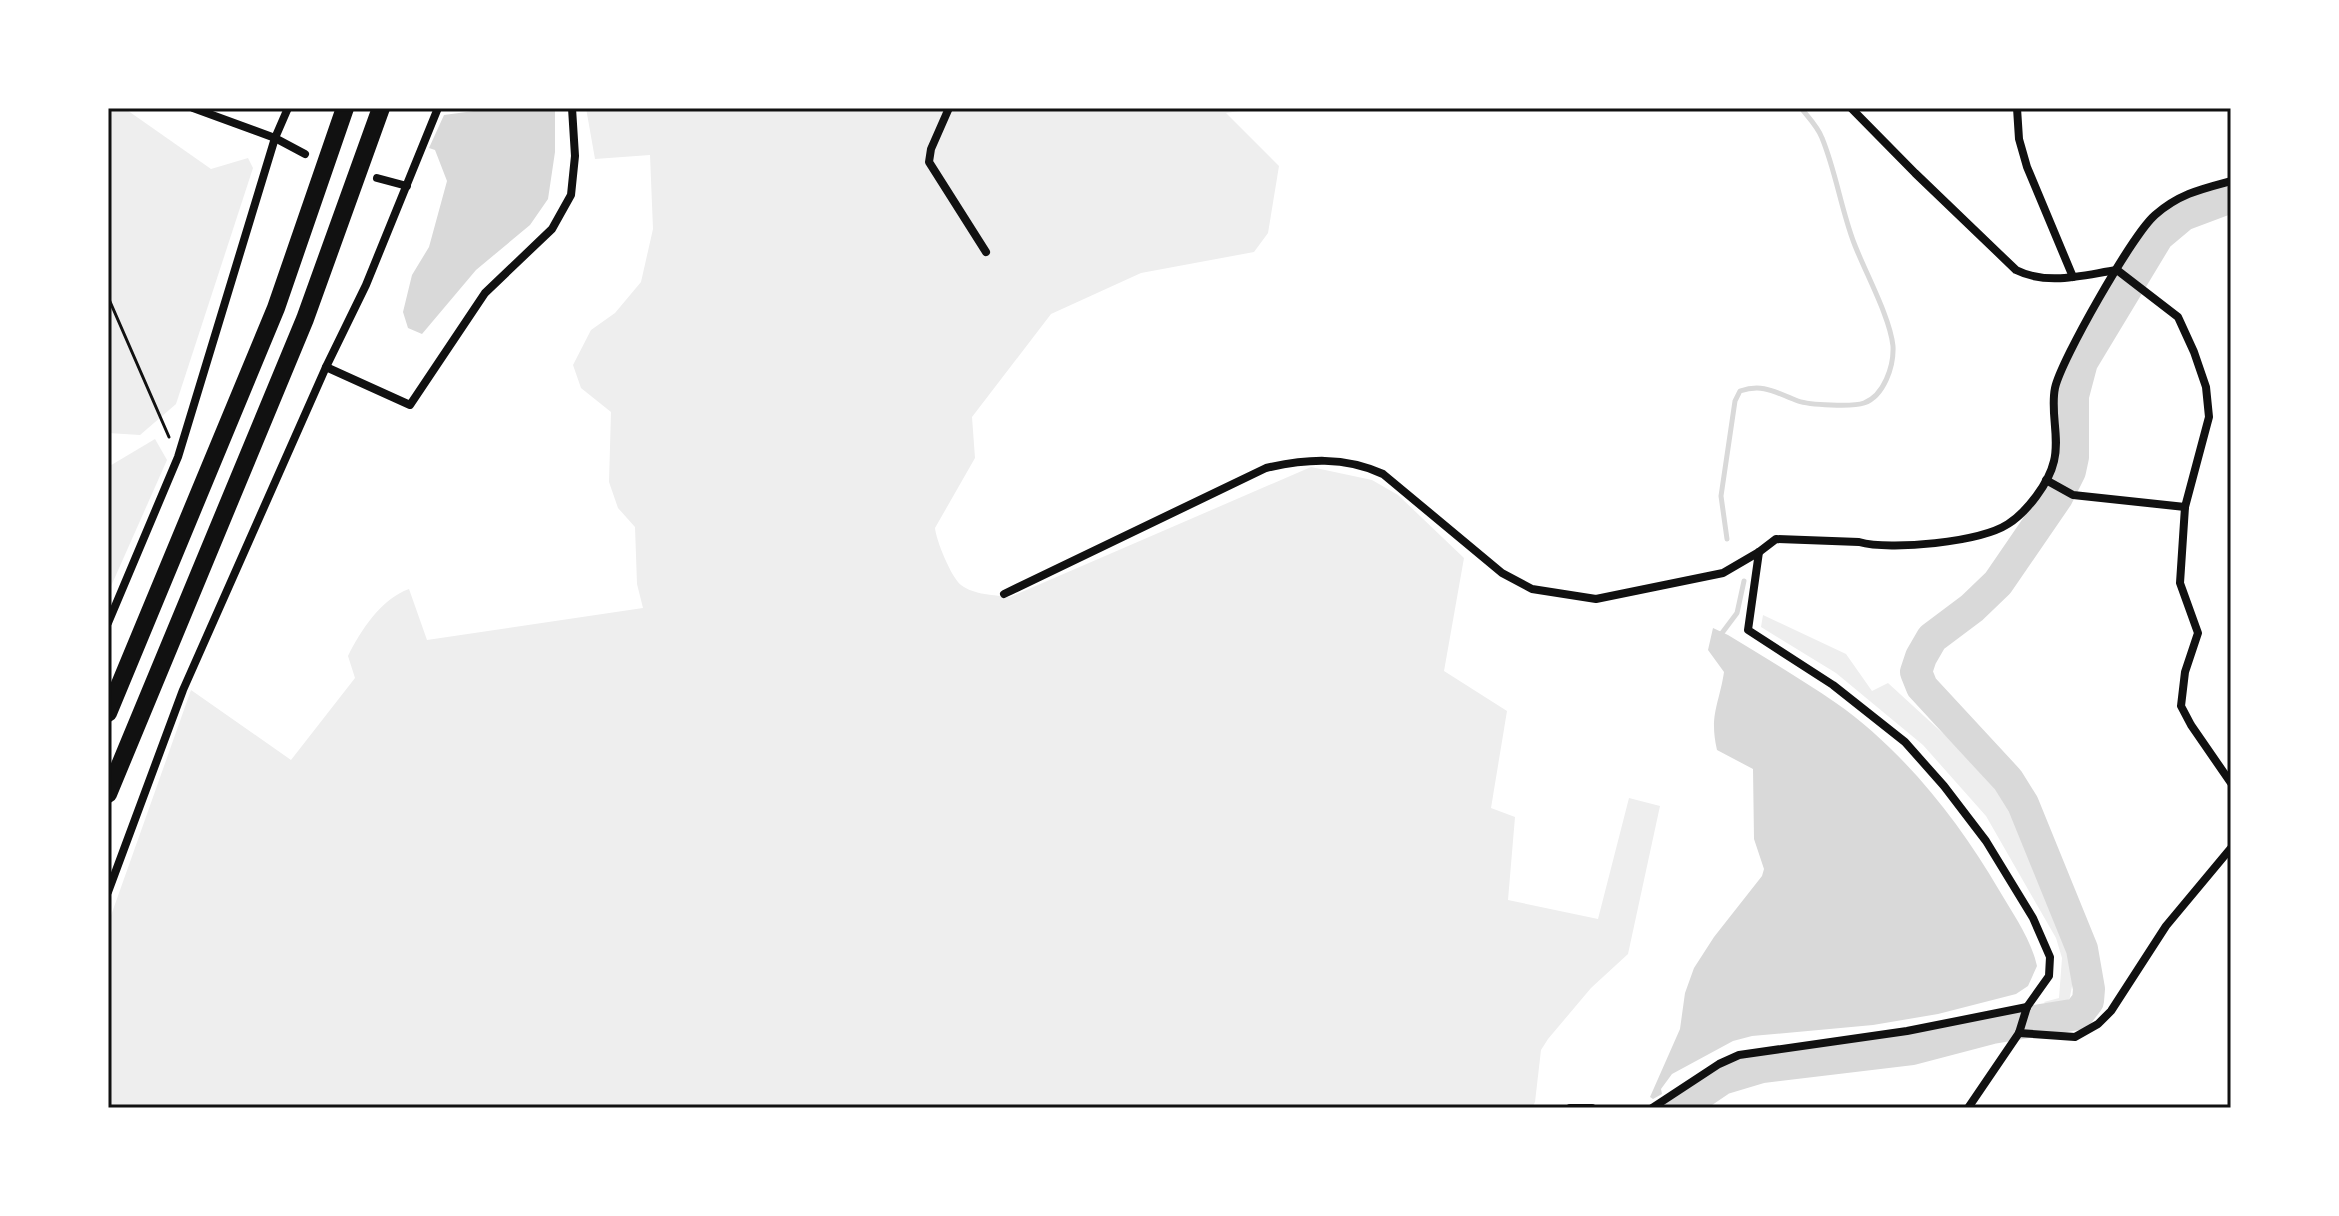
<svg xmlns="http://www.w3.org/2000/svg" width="2339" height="1216" font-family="'Archivo Narrow',sans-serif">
	<rect width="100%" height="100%" fill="#fff"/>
	<g fill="#eee">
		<path d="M108,108H124L211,169L248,158L253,168L176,404L140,435L108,433Z"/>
		<path d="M586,108H1260L1226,113L1279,166L1268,233L1254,252L1141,273L1051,314L972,417L975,458L935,528C936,540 951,577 961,585C974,595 995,595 1010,597L1311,467L1372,480L1398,495L1464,558L1444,671L1507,711L1491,808L1515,817L1508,900L1598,919L1629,798L1660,806L1628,954L1591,988L1548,1039L1541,1050L1535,1102L1532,1108H108V924L191,690L291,760L355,678L348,656C361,630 381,599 409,589L427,640L643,608L637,584L635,527L618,508L609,482L611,412L581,388L573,365L591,330L615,313L641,282L653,229L650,155L595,159Z"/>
		<path d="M155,439L167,460L108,593V467Z"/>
		<path d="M1763,615L1846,654L1872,691L1888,683L1948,738L2002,794L2022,826L2073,958V981L2068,1007L2051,1010L2044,1002L2059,998L2062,958L2056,938L1986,816L1923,745L1836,673L1761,627Z"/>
	</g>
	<g fill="#d9d9d9">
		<path d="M496,108H555V152L548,199L530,225L476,270L422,334L408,328L403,312L412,275L429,247L447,181L435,150L429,148L444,115Z"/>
		<path d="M1713,628L1728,635C1764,657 1801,679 1836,703C1902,749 1959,821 1999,890C2013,914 2031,939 2037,966L2028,986L2016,994L1938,1014L1873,1025L1752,1036L1733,1041L1672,1074L1661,1089L1662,1094L1653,1099L1650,1097L1680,1029L1685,993L1694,968L1714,937L1762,876L1764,869L1754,839L1753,769L1717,750C1709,715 1719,705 1724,672L1708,650Z"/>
	</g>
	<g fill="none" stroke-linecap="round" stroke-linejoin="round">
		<g stroke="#d9d9d9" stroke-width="5">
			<path d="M1727,539L1721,496L1735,401L1740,391C1764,383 1776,393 1798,401C1809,405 1853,407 1864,403C1884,396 1894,366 1893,346C1890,317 1865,272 1854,243C1841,209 1836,172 1822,138C1818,127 1808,117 1801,108"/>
			<path d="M1719,637L1737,613L1744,581"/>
		</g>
		<path stroke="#d9d9d9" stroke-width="32" d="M1679,1108L1722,1079L1762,1067L1912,1049L1992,1028L2078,1014L2088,1001L2089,989L2082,949L2023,804L2008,780L1922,687L1916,672L1921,657L1932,638L1972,608L1998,583L2057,497L2070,471L2073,457V396L2082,362L2158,236L2183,215L2231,197"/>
		<path stroke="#111" stroke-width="3" d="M108,297L169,437"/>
		<g stroke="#111" stroke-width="8">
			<path d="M193,108L275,138L305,154"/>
			<path d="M949,108L931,149L929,162L986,252"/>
			<path d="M1851,108L1915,173L2016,270C2048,286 2083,275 2117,270L2178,317L2194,352L2206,387L2209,417L2185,507L2180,583L2198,633L2185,672L2181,706L2191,725L2231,783"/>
			<path d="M2017,108L2019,139L2027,167L2073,277"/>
			<path d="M377,178L407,186"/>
			<path d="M326,367L410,405L485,293L552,229L571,195L575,156L572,108"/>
			<path d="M2046,480L2073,495L2185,507"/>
			<path d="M1759,552L1748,630L1833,685L1905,742L1944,786L1986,841L2033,918L2050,957L2049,976L2027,1007L2019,1033L1968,1108"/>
			<path d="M1004,594L1266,468C1306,459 1344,456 1383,474L1502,573L1532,589L1596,599L1723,573L1759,552L1776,539L1859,542C1891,551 1980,542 2008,524C2027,512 2049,483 2054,461C2060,437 2050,412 2055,388C2061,360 2133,234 2155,215C2179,194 2201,189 2231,181"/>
			<path d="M108,623L178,457L275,138L288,108"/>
			<path d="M108,892L183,690L326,367L366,285L438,108"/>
			<path d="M2019,1033L2075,1037L2098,1024L2111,1011L2166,926L2231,848"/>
			<path d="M1570,1108H1592"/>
			<path d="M1652,1108L1719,1064L1739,1055L1907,1031L2027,1007"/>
		</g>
		<g stroke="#111" stroke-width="18">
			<path d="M108,713L276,308L345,108"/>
			<path d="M108,794L305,319L381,108"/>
		</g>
	</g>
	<rect width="2339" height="1216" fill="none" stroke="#ffffff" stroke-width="220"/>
	<rect x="110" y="110" width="2119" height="996" fill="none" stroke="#111" stroke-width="3"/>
</svg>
